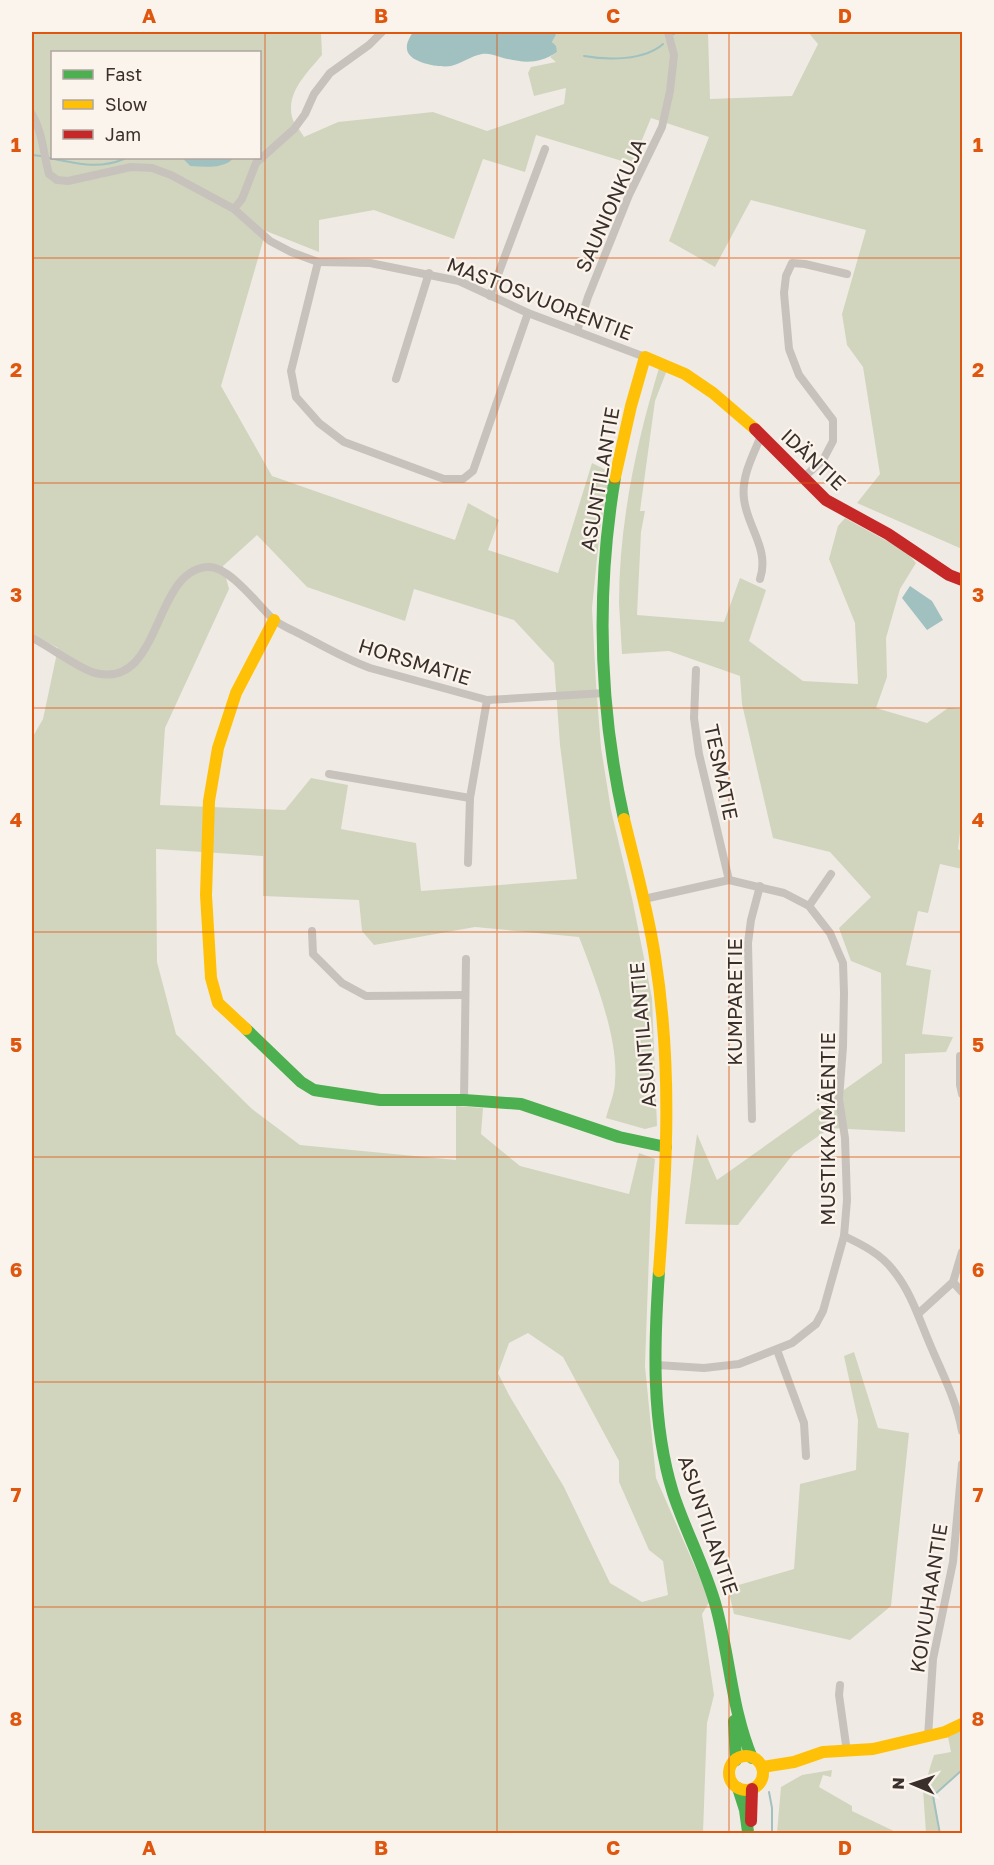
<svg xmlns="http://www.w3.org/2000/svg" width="994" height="1865" font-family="'Golos Text',sans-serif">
	<rect width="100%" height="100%" fill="#f0eae4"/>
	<g fill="#d1d5be" fill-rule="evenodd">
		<path d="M32,32H321L322,55C308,72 286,92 292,117C293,123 301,131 304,137L338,122L433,112L487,131L564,104L566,88L534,96L528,73L531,67L556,62L550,57L557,52L552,42L556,35L554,32H708L710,99L792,96L818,44L808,32H962V549L857,503L880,474L863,367L847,345L842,314L866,230L751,200L715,267L669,241L709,137L651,118L632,164L536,135L525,172L483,159L454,239L374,210L319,220V252L266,231L221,386L272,476L455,540L468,503L499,520L488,550L558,573L592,463L610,472L600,529L592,608L596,684L601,748L611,810L632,898L652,998L657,1126L645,1129L606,1118C609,1106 615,1093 615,1081C619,1039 594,976 579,937L475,927L374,945L362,931L359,900L263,896V856L156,849L157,962L176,1034L252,1109L300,1145L456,1160V1106L483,1108L481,1134L520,1166L629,1194L639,1153L655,1159L651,1199L645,1366L656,1478L710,1601L702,1614L714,1695L707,1723L703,1833L32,1834V738L43,719L58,648L32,634ZM52,52H260V158H234L233,160L190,166L182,158H52ZM257,535L307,587L405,621L414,589L514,620L554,663L560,745L577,879L421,891L416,843L341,829L348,785L311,778L285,810L160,805L165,728L229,589L223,566ZM528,1333L563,1357L619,1461V1482L649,1550L663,1561L668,1595L642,1602L610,1583L564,1487L509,1395L498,1373L509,1343Z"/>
		<path d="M659,368L667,370L655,401L640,511H645L641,532L637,615L724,622L740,578L766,590L749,641L803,681L858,684L855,623L829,559L838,526L845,518L907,552L916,563L900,589L886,638L887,677L876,708L927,723L948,708L962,709V816L958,849L962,852V869L940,864L928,913L918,911L906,965L931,970L922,1034L953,1037L946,1052L905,1054V1132L830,1128L794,1153L738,1225L685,1224L697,1134L717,1180L882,1063L881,973L851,961L839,928L871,897L830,852L773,838L742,704L740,676L669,651L622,654C621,637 620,620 619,603C619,524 636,444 659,368Z"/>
		<path d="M854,1352L878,1428L909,1433L891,1606L850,1640L734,1614L728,1588L794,1569L800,1484L856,1470L858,1420L844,1356Z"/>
		<path d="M962,1730V1770L934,1796L940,1833H926L923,1790L934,1755L951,1752L948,1737Z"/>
		<path d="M832,1770L831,1777L823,1775L819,1787L852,1806V1811L898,1833H777L781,1787L802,1775Z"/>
	</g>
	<g fill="#a0c1c0">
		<path d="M413,32H554L556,35L552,42L556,46L557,52C538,65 521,63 500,57C494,55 488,53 482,54C471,56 462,63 451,66C440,68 408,63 407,49C406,43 410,37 413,32Z"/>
		<path d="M182,158H234C223,169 206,167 190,166Z"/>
		<path d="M910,586L932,601L943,620L927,630L902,598Z"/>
	</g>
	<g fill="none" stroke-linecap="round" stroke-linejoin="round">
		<g stroke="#a0c1c0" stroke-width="2">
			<path d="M673,34L677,32"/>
			<path d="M584,56C607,60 644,61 663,44"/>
			<path d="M32,155L41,156"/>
			<path d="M49,158C77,163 97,170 124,159"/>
			<path d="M769,1792L772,1808V1834"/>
			<path d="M940,1834L933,1796L962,1770"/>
		</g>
		<g stroke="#c8c2bd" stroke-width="8">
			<path d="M32,114C43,133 43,153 49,174L57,180L68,181L131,167L152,168L171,175L234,209L270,241L291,252L318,262L370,263L459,281L528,313L645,357"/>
			<path d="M234,209L242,199L256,163L294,129L305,114L314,94L330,73L369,45L382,32"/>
			<path d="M318,262L291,371L296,397L319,423L344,442L444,479H463L473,471L528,313"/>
			<path d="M490,296L545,149"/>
			<path d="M577,331L588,297L629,195L662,127L670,91L674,55L668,32"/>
			<path d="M396,379L429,273"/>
			<path d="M803,478L823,460L833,441V420L799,375L789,349L784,293L786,276L792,263L805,264L847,274"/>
			<path d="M760,579C770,549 747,527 744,499C741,477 753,455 761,436"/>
			<path d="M32,638C49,646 79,669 95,673C163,690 152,568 209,567C230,567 258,605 272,618C279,625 291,629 300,634C323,646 345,659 370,668L487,700L605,693"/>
			<path d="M696,670L694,718L699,754L729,880"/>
			<path d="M329,774L470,798"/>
			<path d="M468,863L470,798L487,700"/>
			<path d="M644,899L729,880L784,893L809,906L830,933L843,963L844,993L843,1047L839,1099L845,1138L847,1200L844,1236L823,1311L816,1324L792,1343L739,1364L704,1368L657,1365"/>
			<path d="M809,906L831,874"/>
			<path d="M312,931L313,954L342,983L366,996L465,995"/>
			<path d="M962,1056H960V1085L962,1094"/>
			<path d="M464,1100L466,959"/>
			<path d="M752,1119L748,943L751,920L760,886"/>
			<path d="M844,1236C861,1244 881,1254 893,1270C912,1293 920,1322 932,1349C943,1375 957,1402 962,1431"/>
			<path d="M953,1282L962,1292"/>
			<path d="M918,1314L953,1282L962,1252"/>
			<path d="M777,1350L804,1423L806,1456"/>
			<path d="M840,1685L839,1695L847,1752"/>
			<path d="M928,1737L933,1659L953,1562L962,1464"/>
		</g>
		<g stroke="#4caf50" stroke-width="12">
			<path d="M615,477C596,591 599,707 624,819"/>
			<path d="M246,1029L301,1082L314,1090L380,1100H464L521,1104L619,1137L666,1147"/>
			<path d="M659,1271C654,1344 651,1422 673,1493C685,1530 704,1565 715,1603C730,1655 731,1708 752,1758"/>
			<path d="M734,1721L736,1760"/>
			<path d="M738,1788L745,1810L748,1832"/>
		</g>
		<g stroke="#ffc107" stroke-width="12">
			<path d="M615,477L631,406L645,357L685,374L713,393L755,429"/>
			<path d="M624,819C635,865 648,910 655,957C672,1064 667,1164 659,1271"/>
			<path d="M246,1029L218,1003L211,978L206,895L209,801L218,748L236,693L274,620"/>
			<circle cx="746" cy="1773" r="17"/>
			<path d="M762,1767L794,1762L823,1752L873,1749L945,1732L962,1724"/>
		</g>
		<g stroke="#c62828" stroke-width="12">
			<path d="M755,429L826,500L888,534L949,575L962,580"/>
			<path d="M751,1821L752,1789"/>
		</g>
	</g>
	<path fill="none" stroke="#df570e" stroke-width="1.5" stroke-opacity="0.55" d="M265,32V1834M497,32V1834M729,32V1834M32,258H962M32,483H962M32,708H962M32,932H962M32,1157H962M32,1382H962M32,1607H962"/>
	<g text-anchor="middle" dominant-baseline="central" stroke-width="4.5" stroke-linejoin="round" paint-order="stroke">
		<g font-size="20" fill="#3a2f2a" stroke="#fbf4ed">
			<text transform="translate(610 205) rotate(-66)">SAUNIONKUJA</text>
			<text transform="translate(540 298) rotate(21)">MASTOSVUORENTIE</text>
			<text transform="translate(814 459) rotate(43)">IDÄNTIE</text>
			<text transform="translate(599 479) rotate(-80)">ASUNTILANTIE</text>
			<text transform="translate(415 661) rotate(17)">HORSMATIE</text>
			<text transform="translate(722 772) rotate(78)">TESMATIE</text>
			<text transform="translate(734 1002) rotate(-90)">KUMPARETIE</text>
			<text transform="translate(642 1035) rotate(-95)">ASUNTILANTIE</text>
			<text transform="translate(827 1129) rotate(-90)">MUSTIKKAMÄENTIE</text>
			<text transform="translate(709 1525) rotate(71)">ASUNTILANTIE</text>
			<text transform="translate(928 1598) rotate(-81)">KOIVUHAANTIE</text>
		</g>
	</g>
	<rect width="994" height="1865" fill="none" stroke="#fbf4ed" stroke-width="66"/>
	<rect x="51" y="51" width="210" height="108" fill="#fbf4ed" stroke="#aea59f" stroke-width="1.5"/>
	<rect x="63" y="70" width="30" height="9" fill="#4caf50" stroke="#aea59f" stroke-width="1.5"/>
	<text x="105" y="81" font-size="18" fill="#3a2f2a">Fast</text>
	<rect x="63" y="100" width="30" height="9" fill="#ffc107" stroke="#aea59f" stroke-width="1.5"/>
	<text x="105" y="111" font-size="18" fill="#3a2f2a">Slow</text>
	<rect x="63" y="130" width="30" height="9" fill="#c62828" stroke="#aea59f" stroke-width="1.5"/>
	<text x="105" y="141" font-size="18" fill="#3a2f2a">Jam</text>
	<g transform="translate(913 1784) rotate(272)" stroke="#fbf4ed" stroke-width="4.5" paint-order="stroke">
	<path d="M0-4.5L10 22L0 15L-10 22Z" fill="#3a2f2a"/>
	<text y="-9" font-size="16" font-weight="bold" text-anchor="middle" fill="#3a2f2a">N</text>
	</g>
	<rect x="33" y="33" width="928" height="1799" fill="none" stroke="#df570e" stroke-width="2"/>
	<g font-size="20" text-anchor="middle" font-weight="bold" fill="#df570e">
		<text x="149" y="23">A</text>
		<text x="381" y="23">B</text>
		<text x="613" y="23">C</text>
		<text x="845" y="23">D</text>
		<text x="16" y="152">1</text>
		<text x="978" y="152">1</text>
		<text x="16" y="377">2</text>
		<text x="978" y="377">2</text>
		<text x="16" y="602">3</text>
		<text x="978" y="602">3</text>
		<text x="16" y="827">4</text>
		<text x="978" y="827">4</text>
		<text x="16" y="1052">5</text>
		<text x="978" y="1052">5</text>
		<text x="16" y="1277">6</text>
		<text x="978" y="1277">6</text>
		<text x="16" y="1502">7</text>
		<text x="978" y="1502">7</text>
		<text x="16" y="1726">8</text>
		<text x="978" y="1726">8</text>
		<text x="149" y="1855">A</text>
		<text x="381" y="1855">B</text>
		<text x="613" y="1855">C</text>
		<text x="845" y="1855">D</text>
	</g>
</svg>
